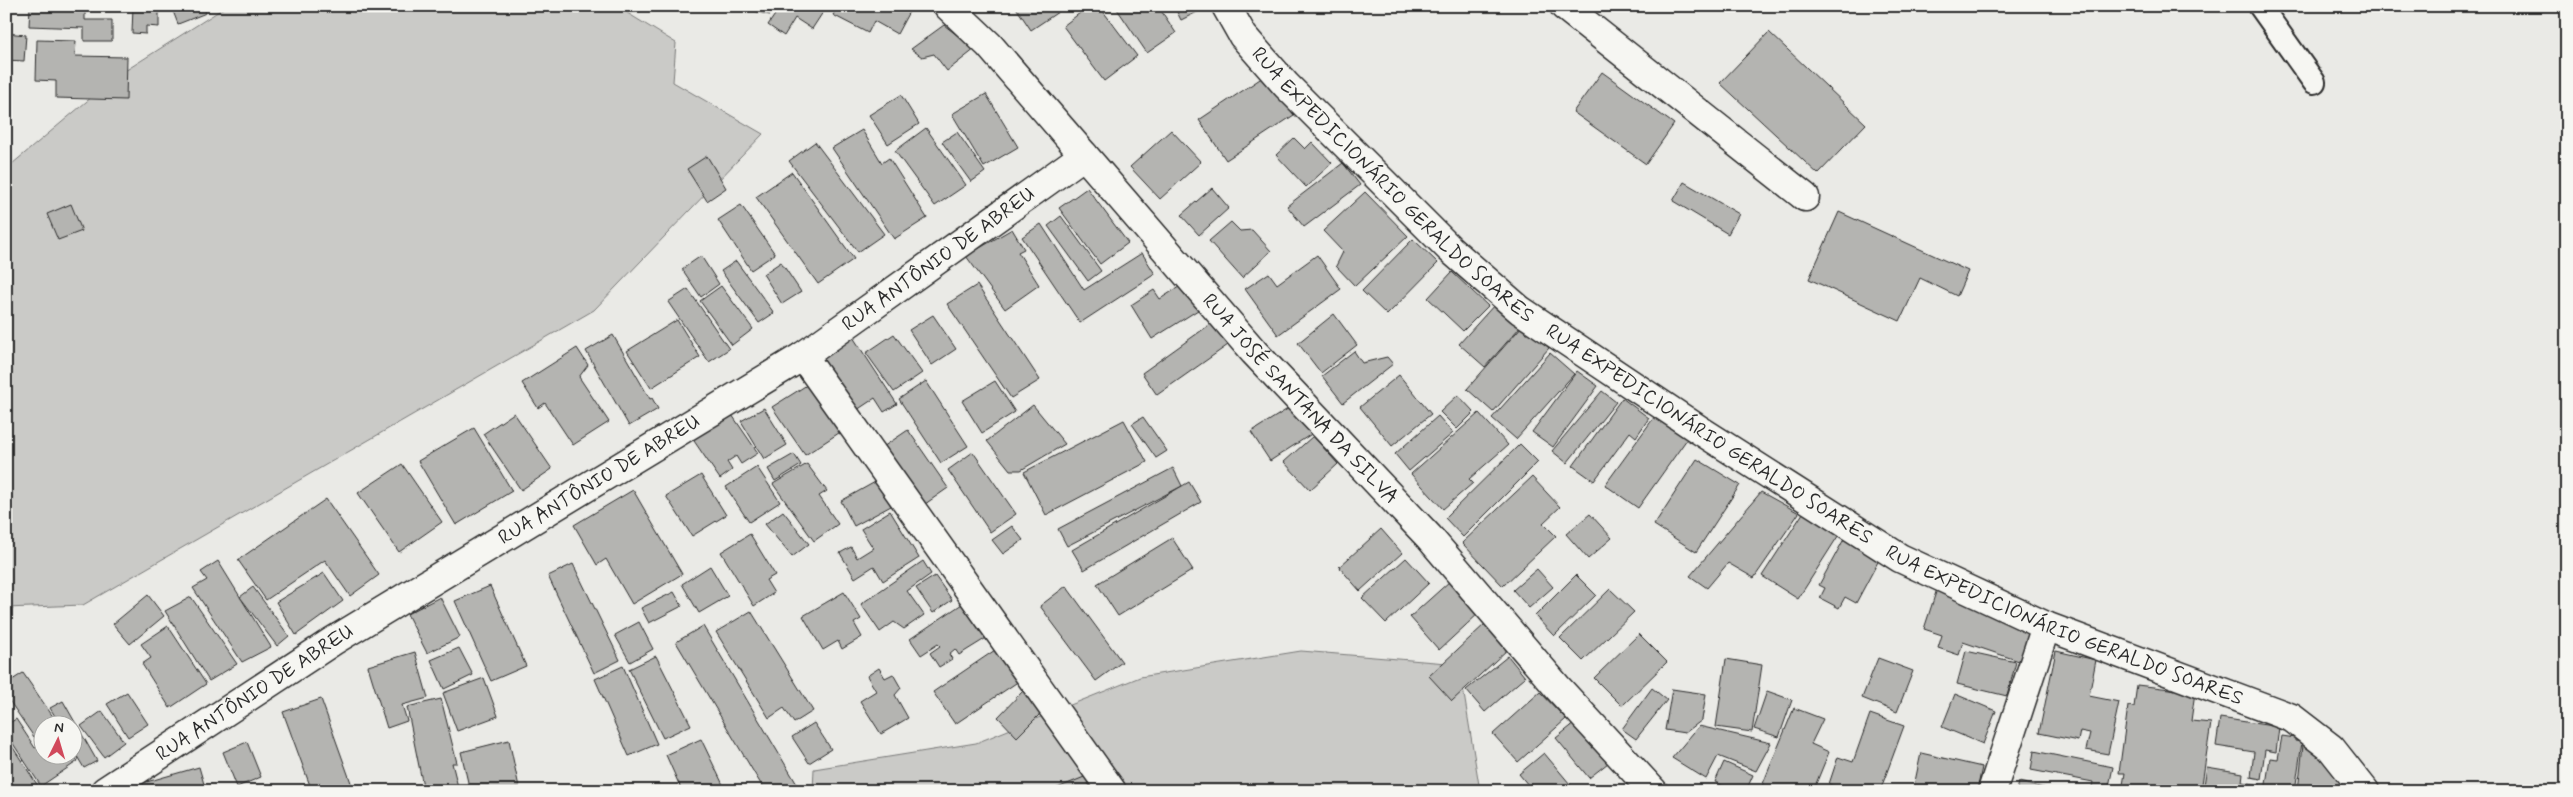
<svg xmlns="http://www.w3.org/2000/svg" width="2573" height="797" font-family="Mynerve,sans-serif">
	<rect width="100%" height="100%" fill="#eaeae6"/>
	<filter id="ink" filterUnits="userSpaceOnUse"><feTurbulence type="fractalNoise" baseFrequency=".02" numOctaves="2"/><feDisplacementMap in="SourceGraphic" scale="10" xChannelSelector="R" yChannelSelector="G"/><feConvolveMatrix kernelMatrix="1 2 1 2 8 2 1 2 1" color-interpolation-filters="sRGB"/></filter>
	<g filter="url(#ink)">
		<g fill="#cacac7" stroke="#7a7a79">
			<path d="M227,6H616L676,43L673,82L763,134L594,310L83,605L6,608V169L117,76Z"/>
			<path d="M1301,651L1459,664L1480,791H813L814,769L976,743L1140,677Z"/>
		</g>
		<g fill="#b4b4b1" stroke="#2b2b2b">
			<path d="M30,6H85V20H112V41H84V28L29,26Z"/>
			<path d="M133,6H159V27L146,26V34L132,33Z"/>
			<path d="M171,6H204L206,13L178,24Z"/>
			<path d="M751,6H775L770,15L750,10Z"/>
			<path d="M781,6H827L812,29L795,18L784,36L768,25Z"/>
			<path d="M838,6H912L897,34L874,21L868,33L833,15Z"/>
			<path d="M1015,6H1067L1031,30Z"/>
			<path d="M1089,6H1099L1137,56L1104,81L1063,26Z"/>
			<path d="M1115,6H1158L1176,33L1147,53Z"/>
			<path d="M1174,6H1209L1181,20Z"/>
			<path d="M944,25L975,49L947,71L934,54L922,57L911,49Z"/>
			<path d="M1769,32L1866,124L1818,174L1720,83Z"/>
			<path d="M6,33L26,35L24,61L6,60Z"/>
			<path d="M37,40L76,41L75,56L127,57L126,100L56,98V81L36,80Z"/>
			<path d="M1602,72L1674,124L1646,164L1573,112Z"/>
			<path d="M1266,75L1294,115L1226,160L1199,120Z"/>
			<path d="M986,94L1018,147L984,167L952,114Z"/>
			<path d="M901,95L919,124L888,144L869,115Z"/>
			<path d="M926,128L966,185L935,206L895,151Z"/>
			<path d="M862,130L882,163L889,158L927,218L894,239L832,148Z"/>
			<path d="M1171,130L1201,162L1160,199L1130,167Z"/>
			<path d="M957,132L985,172L971,182L942,142Z"/>
			<path d="M1294,138L1305,149L1312,142L1332,163L1306,187L1276,155Z"/>
			<path d="M815,142L884,234L858,252L789,161Z"/>
			<path d="M707,156L726,188L707,201L687,169Z"/>
			<path d="M1343,163L1360,185L1304,227L1287,206Z"/>
			<path d="M792,172L854,259L818,284L756,197Z"/>
			<path d="M1684,182L1739,214L1728,234L1673,201Z"/>
			<path d="M1087,188L1128,243L1100,264L1059,208Z"/>
			<path d="M1212,188L1229,208L1199,235L1181,215Z"/>
			<path d="M1365,192L1408,236L1355,286L1336,266L1343,252L1323,231Z"/>
			<path d="M71,204L82,231L58,240L47,214Z"/>
			<path d="M741,205L775,254L751,270L718,220Z"/>
			<path d="M1839,212L1968,271L1957,296L1920,278L1900,321L1809,279Z"/>
			<path d="M1061,216L1101,271L1088,281L1048,226Z"/>
			<path d="M1231,222L1240,231L1252,230L1271,251L1242,278L1209,241Z"/>
			<path d="M1041,224L1084,290L1142,253L1155,274L1080,323L1022,237Z"/>
			<path d="M1012,229L1024,249L1018,252L1039,285L1005,309L966,256Z"/>
			<path d="M1413,239L1438,263L1387,315L1362,291Z"/>
			<path d="M1317,255L1341,289L1278,335L1245,289L1269,273L1277,284Z"/>
			<path d="M701,256L719,284L701,297L682,269Z"/>
			<path d="M736,261L774,313L759,323L721,271Z"/>
			<path d="M781,262L801,292L782,304L763,274Z"/>
			<path d="M1452,272L1488,306L1463,331L1428,298Z"/>
			<path d="M977,285L1040,380L1011,398L947,304Z"/>
			<path d="M1182,285L1198,310L1152,339L1131,305L1154,290L1160,299Z"/>
			<path d="M721,286L753,329L732,345L700,301Z"/>
			<path d="M688,289L729,349L709,362L668,302Z"/>
			<path d="M1495,304L1520,327L1485,367L1459,344Z"/>
			<path d="M1334,314L1357,345L1321,373L1298,343Z"/>
			<path d="M933,315L956,349L932,365L909,330Z"/>
			<path d="M677,320L700,357L651,388L627,351Z"/>
			<path d="M1212,323L1228,345L1157,395L1142,373Z"/>
			<path d="M1523,325L1549,348L1493,412L1467,389Z"/>
			<path d="M849,331L897,404L884,412L875,398L851,414L811,355Z"/>
			<path d="M894,334L922,373L894,392L866,353Z"/>
			<path d="M613,335L650,399L652,398L658,409L629,426L586,351Z"/>
			<path d="M577,348L588,365L579,377L609,422L573,445L545,403L538,408L522,383Z"/>
			<path d="M1354,351L1362,363L1387,357L1393,364L1343,403L1322,376Z"/>
			<path d="M1550,353L1574,374L1516,439L1492,418Z"/>
			<path d="M1577,371L1598,386L1553,447L1532,432Z"/>
			<path d="M1399,375L1431,414L1392,446L1360,407Z"/>
			<path d="M926,381L968,446L941,463L899,399Z"/>
			<path d="M995,381L1015,412L982,433L962,401Z"/>
			<path d="M810,383L842,431L805,455L772,407Z"/>
			<path d="M1602,391L1616,402L1567,463L1552,451Z"/>
			<path d="M1458,395L1474,412L1457,429L1440,412Z"/>
			<path d="M1622,398L1649,418L1636,437L1630,432L1594,481L1573,466Z"/>
			<path d="M1033,405L1065,444L1021,470H1010L987,441Z"/>
			<path d="M1294,405L1313,433L1270,461L1251,432Z"/>
			<path d="M764,408L787,445L764,459L741,421Z"/>
			<path d="M730,412L758,453L741,464L736,456L727,462L732,470L720,479L692,438Z"/>
			<path d="M514,413L552,469L521,490L483,434Z"/>
			<path d="M1479,413L1508,445L1469,479L1473,483L1443,509L1411,474Z"/>
			<path d="M1438,416L1453,433L1409,471L1395,454Z"/>
			<path d="M1655,416L1687,439L1638,508L1605,485Z"/>
			<path d="M1143,417L1167,451L1156,458L1132,424Z"/>
			<path d="M1124,420L1147,462L1046,515L1024,472Z"/>
			<path d="M474,428L512,491L456,525L418,461Z"/>
			<path d="M908,430L948,488L918,509L877,451Z"/>
			<path d="M1313,436L1338,464L1310,490L1284,462Z"/>
			<path d="M1520,444L1538,462L1463,537L1445,518Z"/>
			<path d="M973,452L1016,514L990,532L948,470Z"/>
			<path d="M794,454L801,465L775,481L768,469Z"/>
			<path d="M1697,459L1740,485L1696,552L1654,525Z"/>
			<path d="M402,464L442,522L399,552L358,493Z"/>
			<path d="M807,464L827,491L819,496L838,524L814,541L773,484Z"/>
			<path d="M757,467L780,502L749,522L726,487Z"/>
			<path d="M1173,468L1182,486L1067,546L1058,529Z"/>
			<path d="M701,475L726,515L692,536L666,496Z"/>
			<path d="M1532,477L1560,507L1543,523L1556,536L1503,586L1462,543Z"/>
			<path d="M877,481L891,506L854,526L841,501Z"/>
			<path d="M1189,482L1201,502L1084,570L1072,550Z"/>
			<path d="M633,490L682,574L632,604L606,559L597,565L574,525Z"/>
			<path d="M1761,492L1799,513L1754,578L1728,563L1707,588L1690,576Z"/>
			<path d="M326,499L379,575L350,596L325,560L266,600L238,560Z"/>
			<path d="M1805,510L1840,533L1798,599L1762,576Z"/>
			<path d="M783,511L809,544L792,557L765,524Z"/>
			<path d="M890,511L919,558L883,581L874,566L855,578L840,553L851,547L857,558L873,548L861,529Z"/>
			<path d="M1590,514L1612,538L1588,559L1566,534Z"/>
			<path d="M1012,526L1023,540L1003,554L992,540Z"/>
			<path d="M1381,529L1402,553L1360,591L1339,567Z"/>
			<path d="M750,534L775,575L766,580L774,593L754,606L721,552Z"/>
			<path d="M1172,538L1193,570L1118,616L1097,584Z"/>
			<path d="M1844,539L1880,558L1856,603L1845,597L1839,608L1820,598L1825,588L1819,585Z"/>
			<path d="M1406,558L1429,583L1386,623L1362,598Z"/>
			<path d="M218,561L271,647L242,662L193,588L207,580L201,572Z"/>
			<path d="M923,561L931,574L907,591L924,615L904,629L894,622L880,632L861,604Z"/>
			<path d="M573,564L620,660L594,673L548,576Z"/>
			<path d="M710,566L728,596L699,613L682,584Z"/>
			<path d="M1537,569L1553,587L1529,608L1513,590Z"/>
			<path d="M324,573L343,601L296,635L276,602Z"/>
			<path d="M1576,575L1596,595L1554,636L1535,616Z"/>
			<path d="M935,576L952,600L933,613L916,588Z"/>
			<path d="M1450,581L1479,613L1439,650L1410,617Z"/>
			<path d="M490,586L526,666L491,681L455,601Z"/>
			<path d="M1066,586L1122,662L1096,681L1040,606Z"/>
			<path d="M253,587L289,636L277,646L240,597Z"/>
			<path d="M1610,589L1634,612L1583,661L1560,638Z"/>
			<path d="M1937,589L2039,622L2025,663L1963,642L1959,655L1938,648L1942,635L1924,629Z"/>
			<path d="M674,592L682,606L649,623L641,608Z"/>
			<path d="M844,592L861,619L854,623L862,637L842,649L838,641L823,650L803,616Z"/>
			<path d="M148,595L164,616L130,644L113,624Z"/>
			<path d="M191,597L237,664L209,681L165,611Z"/>
			<path d="M440,597L460,637L427,653L407,614Z"/>
			<path d="M965,602L988,637L959,655L955,649L949,654L952,659L939,667L930,653L940,646L938,644L921,655L910,639Z"/>
			<path d="M751,611L813,711L794,723L784,708L769,718L716,632Z"/>
			<path d="M639,622L653,649L630,662L615,635Z"/>
			<path d="M1485,624L1508,649L1452,701L1429,676Z"/>
			<path d="M168,626L206,684L170,708L142,664L151,658L141,644Z"/>
			<path d="M703,626L801,791H765L676,642Z"/>
			<path d="M1639,634L1667,662L1622,706L1594,678Z"/>
			<path d="M1001,646L1022,679L955,724L933,692Z"/>
			<path d="M459,648L473,675L444,689L431,660Z"/>
			<path d="M1966,651L2016,662L2007,696L1957,684Z"/>
			<path d="M2056,651L2096,660L2089,696L2119,702L2108,754L2086,750L2090,733L2080,731L2078,741L2039,733Z"/>
			<path d="M415,652L428,698L402,705L407,721L387,728L368,666Z"/>
			<path d="M656,656L691,725L663,738L629,669Z"/>
			<path d="M1508,656L1525,677L1485,712L1466,690Z"/>
			<path d="M1878,658L1913,671L1897,712L1862,698Z"/>
			<path d="M1726,659L1762,665L1752,732L1716,727Z"/>
			<path d="M623,666L657,744L629,756L595,679Z"/>
			<path d="M879,668L885,678L893,674L901,688L895,695L908,718L881,734L860,701L876,691L867,676Z"/>
			<path d="M23,673L56,721L51,724H42V730L34,737L6,696V684Z"/>
			<path d="M484,678L498,716L457,731L443,693Z"/>
			<path d="M2137,685L2195,692L2191,721L2211,723L2201,791H2122L2125,773H2119L2128,706L2134,707Z"/>
			<path d="M1652,688L1667,700L1636,739L1622,729Z"/>
			<path d="M1672,689L1706,694L1702,720L1685,733L1665,730Z"/>
			<path d="M1023,691L1043,711L1017,737L998,717Z"/>
			<path d="M1767,691L1792,700L1779,737L1754,729Z"/>
			<path d="M127,692L148,724L128,737L107,704Z"/>
			<path d="M1540,692L1566,719L1518,762L1493,734Z"/>
			<path d="M1955,694L1996,711L1983,744L1942,727Z"/>
			<path d="M321,699L354,791H312L283,712Z"/>
			<path d="M441,699L457,763H452L458,787L445,791H424L407,707Z"/>
			<path d="M63,701L97,761L84,768L72,748V724H60L50,708Z"/>
			<path d="M1794,708L1823,719L1811,744L1829,752L1813,791H1760Z"/>
			<path d="M102,711L124,742L104,757L81,726Z"/>
			<path d="M1870,714L1904,726L1880,791H1847L1829,784L1838,757L1853,762Z"/>
			<path d="M2220,718L2279,727L2276,752L2265,750L2261,779L2251,777L2254,752L2216,746Z"/>
			<path d="M16,719L35,748L42,744V754H72L78,761L41,786L6,733V725Z"/>
			<path d="M814,723L831,749L809,763L792,737Z"/>
			<path d="M1575,723L1608,763L1589,778L1556,738Z"/>
			<path d="M1699,726L1771,743L1756,771L1718,756L1706,779L1672,758Z"/>
			<path d="M2282,736L2295,738V741L2302,742L2295,791H2265L2270,758L2278,759Z"/>
			<path d="M6,737L40,789L37,791H6Z"/>
			<path d="M701,739L726,791H682L666,755Z"/>
			<path d="M509,740L519,787L507,791H470L461,752Z"/>
			<path d="M247,742L261,777L237,787L223,752Z"/>
			<path d="M2303,745L2317,746L2346,788L2344,791H2298Z"/>
			<path d="M2034,751L2113,767L2108,791H2091L2093,782L2031,770Z"/>
			<path d="M1544,753L1575,790L1574,791H1533L1519,774Z"/>
			<path d="M1921,753L1982,767L1977,791H1913Z"/>
			<path d="M1724,762L1753,775L1746,791H1735L1715,782Z"/>
			<path d="M199,767L206,791H145L143,783Z"/>
			<path d="M2207,767L2243,773L2242,782L2261,785L2260,791H2203Z"/>
			<path d="M1094,773L1101,791H1050Z"/>
			<path d="M2019,782L2056,791H2017Z"/>
		</g>
		<g fill="none" stroke-linecap="round" stroke-linejoin="round">
			<defs>
				<path id="service" d="M2260,6L2314,82"/>
				<g id="minor">
					<path id="s1" d="M948,6L989,45L1254,352L1429,537L1558,688L1653,791"/>
					<path d="M1564,6L1805,197"/>
					<path d="M803,356L1112,791"/>
					<path id="s2" d="M105,791L333,641L803,356L1084,155"/>
					<path d="M1992,791L2046,626"/>
				</g>
				<g id="secondary">
					<path id="s3" d="M1226,6L1243,36L1286,85L1450,249L1520,310L1698,429L1900,558L2046,626L2292,718L2331,748L2365,791"/>
				</g>
			</defs>
			<use href="#service" stroke="#2b2b2b" stroke-width="26"/>
			<use href="#minor" stroke="#2b2b2b" stroke-width="31"/>
			<use href="#secondary" stroke="#2b2b2b" stroke-width="31"/>
			<use href="#service" stroke="#f6f6f2" stroke-width="22"/>
			<use href="#minor" stroke="#f6f6f2" stroke-width="28"/>
			<use href="#secondary" stroke="#f6f6f2" stroke-width="28"/>
		</g>
	</g>
	<g text-anchor="middle" dominant-baseline="central" stroke-width="4.5" stroke-linejoin="round" paint-order="stroke">
		<g font-size="20" fill="#2b2b2b" stroke="#f6f6f2">
			<text stroke="none"><textPath href="#s3" startOffset="246">RUA EXPEDICIONÁRIO GERALDO SOARES</textPath></text>
			<text stroke="none"><textPath href="#s2" startOffset="989">RUA ANTÔNIO DE ABREU</textPath></text>
			<text stroke="none"><textPath href="#s1" startOffset="528">RUA JOSÉ SANTANA DA SILVA</textPath></text>
			<text stroke="none"><textPath href="#s3" startOffset="651">RUA EXPEDICIONÁRIO GERALDO SOARES</textPath></text>
			<text stroke="none"><textPath href="#s2" startOffset="584">RUA ANTÔNIO DE ABREU</textPath></text>
			<text stroke="none"><textPath href="#s3" startOffset="1056">RUA EXPEDICIONÁRIO GERALDO SOARES</textPath></text>
			<text stroke="none"><textPath href="#s2" startOffset="179">RUA ANTÔNIO DE ABREU</textPath></text>
		</g>
	</g>
	<rect width="2573" height="797" fill="none" stroke="#f6f6f2" stroke-width="25"/>
	<rect x="12" y="12" width="2548" height="772" fill="none" stroke="#2b2b2b" stroke-width="2" filter="url(#ink)"/>
	<g transform="translate(58 740) rotate(5)"><circle r="24" fill="#f6f6f2" stroke="#a5a5a2"/>
	<path d="M0-4L9 19L0 12L-9 19Z" fill="#d1495b"/>
	<text y="-8" font-size="14" font-weight="bold" text-anchor="middle" fill="#2b2b2b">N</text>
	</g>
</svg>
